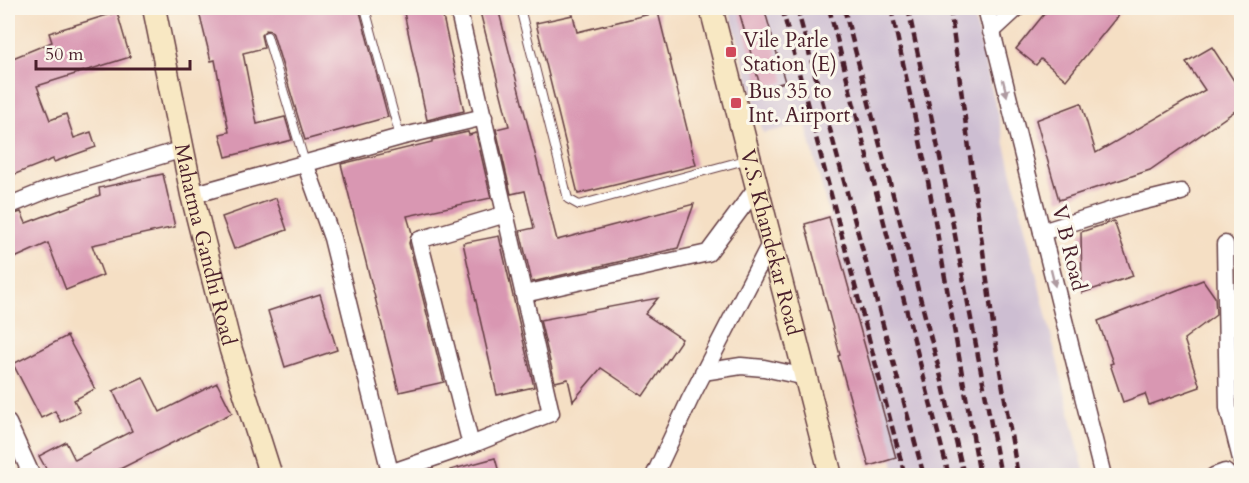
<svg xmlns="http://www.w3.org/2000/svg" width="1249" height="483" font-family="Cardo,serif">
	<rect width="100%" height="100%" fill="#fbf7ec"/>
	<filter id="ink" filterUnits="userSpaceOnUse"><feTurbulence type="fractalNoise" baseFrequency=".0167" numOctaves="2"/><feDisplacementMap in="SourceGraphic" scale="12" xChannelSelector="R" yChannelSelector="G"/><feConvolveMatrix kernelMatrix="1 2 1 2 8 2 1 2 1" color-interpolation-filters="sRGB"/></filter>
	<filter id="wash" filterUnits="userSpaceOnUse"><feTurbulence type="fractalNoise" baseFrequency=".008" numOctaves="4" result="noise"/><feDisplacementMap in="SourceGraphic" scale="24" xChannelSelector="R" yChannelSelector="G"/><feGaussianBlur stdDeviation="1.35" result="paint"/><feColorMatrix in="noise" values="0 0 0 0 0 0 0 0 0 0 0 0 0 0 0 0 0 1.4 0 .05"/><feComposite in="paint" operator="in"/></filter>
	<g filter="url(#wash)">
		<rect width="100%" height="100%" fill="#f5dfc4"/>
		<path fill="#cdbed2" d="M729,8H972L1085,475H896L806,125L763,133Z"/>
		<g id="blocks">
			<g fill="#d997b2">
				<path d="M198,8H359L388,117L305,140L273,34L271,31L266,30L261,35L264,48L243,53L257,124L285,117L292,140L226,157L220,134L229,132L215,60L211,61Z"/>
				<path d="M403,8H441L464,111L427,120Z"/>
				<path d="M479,8H498L557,240L694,204L678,248L532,282L520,231L534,228L525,191L511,194L496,129L509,126Z"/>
				<path d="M738,8H764L785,82L761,89Z"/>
				<path d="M1049,8H1124L1066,80L1041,59L1036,65L1016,49Z"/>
				<path d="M117,12L130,57L37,86L50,120L66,114L74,138L91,132L96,147L54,162L53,159L8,177V60L52,42L49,33Z"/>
				<path d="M658,12L696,165L578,194L536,23L573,15L577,32Z"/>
				<path d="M1212,47L1242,93V106L1150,170L1059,200L1036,120L1081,103L1096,153L1205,90L1186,62Z"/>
				<path d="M468,132L469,135L476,133L491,198L407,216L412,233L409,243L444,382L399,392L341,164L432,142V140Z"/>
				<path d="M163,174L175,227L92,245L103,275L66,290L48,243L8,261V216L21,212L26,223L100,195L99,188Z"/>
				<path d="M276,198L287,230L234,249L222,217Z"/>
				<path d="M829,217L896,458L869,466L838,356L840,355L805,224Z"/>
				<path d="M1114,221L1133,276L1082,293L1081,232Z"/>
				<path d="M499,236L534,387L497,395L463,243Z"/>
				<path d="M1203,280L1215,297L1216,315L1184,339L1200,387L1149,405L1145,394L1123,402L1110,364L1113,363L1098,321Z"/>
				<path d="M320,294L337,350L285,367L268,311Z"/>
				<path d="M658,298L645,314L682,339L643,396L601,368L573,401L568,379L555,382L540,320Z"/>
				<path d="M67,336L95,389L74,400L80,412L61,422L55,411L41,418L13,364Z"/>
				<path d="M143,377L160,412L217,383L232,413L106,476H46L49,474L39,456L66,442L75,460L132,431L113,391Z"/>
				<path d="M495,458L500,476H451L450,470Z"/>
			</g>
		</g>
	</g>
	<g filter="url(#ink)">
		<use href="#blocks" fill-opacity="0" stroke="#643c42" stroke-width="1.5"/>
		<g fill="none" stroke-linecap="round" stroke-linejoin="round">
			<defs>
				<g id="lane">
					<path d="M365,8L400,137"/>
					<path d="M520,8L568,199L579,205L749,159"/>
					<path d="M267,36L305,163"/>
				</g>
				<g id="street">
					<path d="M986,8L1103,476"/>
					<path d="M991,32L1017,8"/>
					<path d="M305,163L332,238L390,472"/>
					<path d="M192,195L400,137L484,117"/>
					<path d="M8,206L47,190L183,149"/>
					<path d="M1042,232L1128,205L1181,192"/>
					<path d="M1225,244L1228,408L1242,463"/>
					<path d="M524,294L708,253L757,187"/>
					<path d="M703,372L741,366L764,368L806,377"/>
					<path d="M8,423L32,476"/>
					<path d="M471,445L419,240L506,214"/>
					<path d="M381,476L471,445L551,413L458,8"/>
					<path d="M654,476L690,399L771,242"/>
					<path d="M1214,476L1225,472L1229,476"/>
				</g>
				<g id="secondary">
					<path id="s1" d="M154,8L192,195L231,350L271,476"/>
					<path id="s2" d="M711,8L831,476"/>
				</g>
			</defs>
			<use href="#lane" stroke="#643c42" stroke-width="10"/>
			<use href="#street" stroke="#643c42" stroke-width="19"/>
			<use href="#secondary" stroke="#643c42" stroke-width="25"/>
			<use href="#lane" stroke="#fff" stroke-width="8"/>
			<use href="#street" stroke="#fff" stroke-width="16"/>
			<use href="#secondary" stroke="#f8e8c3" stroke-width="22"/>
			<g stroke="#4a1f2b" stroke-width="4.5" stroke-dasharray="9 4.5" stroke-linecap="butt">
				<path d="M782,8L905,476"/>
				<path d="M797,8L924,476"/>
				<path d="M829,8L949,476"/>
				<path d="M844,8L941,377L964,476"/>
				<path d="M891,8L925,164L980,476"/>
				<path d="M908,8L941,162L1001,476"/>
				<path d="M950,8L996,347L1018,476"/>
			</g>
		</g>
		<defs><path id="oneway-solid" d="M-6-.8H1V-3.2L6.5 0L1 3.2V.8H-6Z" transform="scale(1.5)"/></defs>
		<g fill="#ae9aa0">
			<use href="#oneway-solid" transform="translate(1005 88) rotate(76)"/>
			<use href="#oneway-solid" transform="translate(1053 278) rotate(76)"/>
		</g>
	</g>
	<g fill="#d1495b" stroke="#fbf7ec" stroke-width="2">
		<rect x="725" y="46" width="12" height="12" rx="3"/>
		<rect x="730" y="97" width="12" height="12" rx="3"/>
	</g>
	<g text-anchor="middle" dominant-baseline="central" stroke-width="6" stroke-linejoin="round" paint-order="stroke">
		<g font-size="21" fill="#4a1f2b" stroke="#fbf7ec" text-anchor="start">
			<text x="743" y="40">Vile Parle<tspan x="743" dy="24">Station (E)</tspan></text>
			<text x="748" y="91">Bus 35 to<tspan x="748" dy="24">Int. Airport</tspan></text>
		</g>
		<g font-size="21" fill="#4a1f2b" stroke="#fbf7ec">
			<text stroke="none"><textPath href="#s2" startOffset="242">V.S. Khandekar Road</textPath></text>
			<text stroke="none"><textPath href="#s1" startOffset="242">Mahatma Gandhi Road</textPath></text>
			<text transform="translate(1069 248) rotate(76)">V B Road</text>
		</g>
	</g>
	<rect width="1249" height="483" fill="none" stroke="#fbf7ec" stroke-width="30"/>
	<path d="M36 60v9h154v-9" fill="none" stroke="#4a1f2b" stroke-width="3"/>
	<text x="45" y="60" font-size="18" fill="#4a1f2b" stroke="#fbf7ec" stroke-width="4.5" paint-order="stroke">50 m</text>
</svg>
